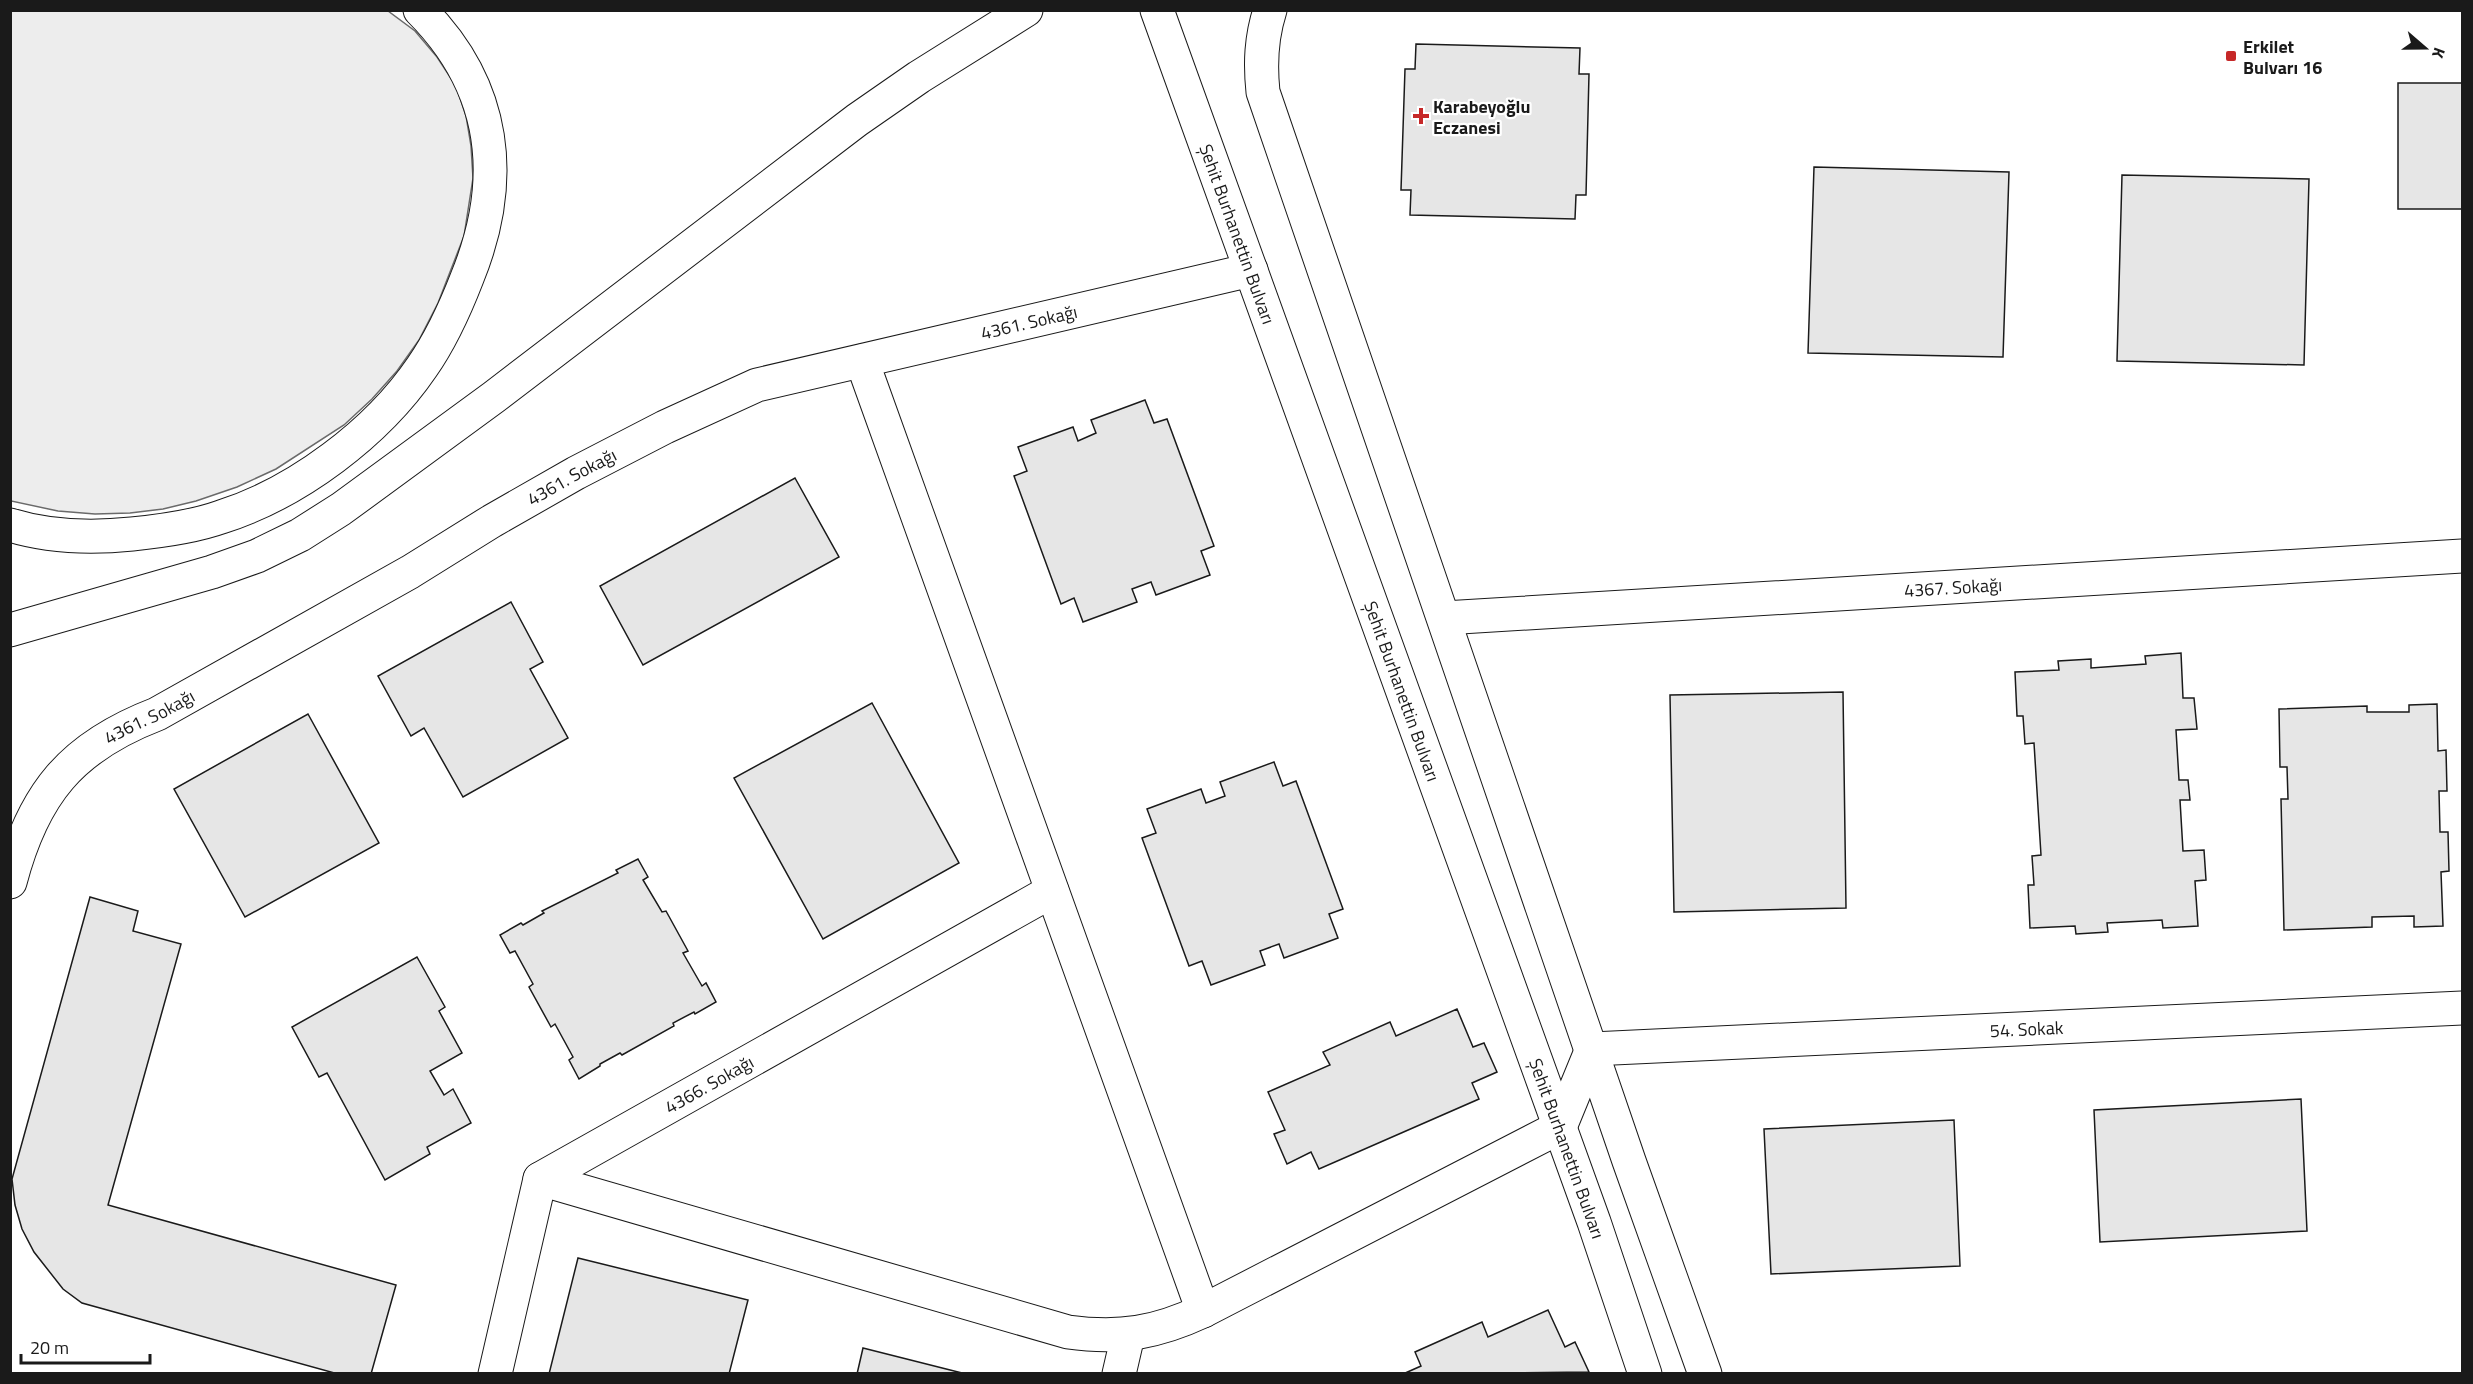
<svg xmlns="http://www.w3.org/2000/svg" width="2473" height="1384" font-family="'Titillium Web',sans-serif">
	<rect width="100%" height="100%" fill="#fff"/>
	<path fill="#ededed" stroke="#6a6a6a" stroke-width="1.5" d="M11,11H388L415,31L437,57L456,86L466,116L471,146L473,178L464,236L438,303L419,340L397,371L372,399L344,425L276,469L237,487L196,501L163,509L130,513L95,514L58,511L11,501Z"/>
	<g fill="#e6e6e6" stroke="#1a1a1a" stroke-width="1.5">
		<path d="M1416,44L1580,48L1579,74H1589L1586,195H1576L1575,219L1410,215L1411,190H1401L1405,69H1415Z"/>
		<rect x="2398" y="83" width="64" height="126"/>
		<path d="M1814,167L2009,172L2003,357L1808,353Z"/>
		<path d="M2122,175L2309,179L2304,365L2117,361Z"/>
		<path d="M1145,400L1154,423L1167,419L1214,546L1201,551L1210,575L1156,595L1151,582L1132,589L1137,602L1083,622L1074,598L1061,604L1014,476L1027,471L1018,447L1073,427L1078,441L1096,433L1091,420Z"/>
		<path d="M795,478L839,557L643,665L600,586Z"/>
		<path d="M511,602L543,662L530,669L568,738L463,797L424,728L411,736L378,676Z"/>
		<path d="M2181,653L2183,698H2194L2197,729L2176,730L2179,780H2188L2190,800H2180L2183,851L2204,850L2206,880L2195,881L2198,926L2163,928L2162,920L2107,923L2108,932L2076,934L2075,926L2030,928L2028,885H2034L2032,856L2041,855L2034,743L2025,744L2023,716H2017L2015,672L2059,670L2058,661L2091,659V668L2146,664L2145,656Z"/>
		<path d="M1843,692L1846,908L1674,912L1670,695Z"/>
		<path d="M872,703L959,863L823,939L734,778Z"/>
		<path d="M2437,704L2438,751L2446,750L2447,791H2439L2440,832H2448L2449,871L2441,872L2443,926L2414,927V916L2372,917V927L2284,930L2281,799H2288L2287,767H2280L2279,709L2367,706V712H2409V705Z"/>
		<path d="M308,714L379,843L245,917L174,789Z"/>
		<path d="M1274,762L1283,786L1296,781L1343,909L1329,914L1338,938L1284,958L1279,944L1260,951L1265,965L1211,985L1202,961L1189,966L1142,838L1156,833L1147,809L1201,789L1206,803L1225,796L1220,782Z"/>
		<path d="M638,859L648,877L643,880L662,912L666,911L688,951L683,953L702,986L706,983L716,1002L695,1014L694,1012L673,1023L674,1026L622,1055L620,1053L600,1064V1066L579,1079L569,1060L573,1057L555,1024L551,1027L529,987L533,984L515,951L510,953L500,935L521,923L523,925L544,913L542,911L618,873L616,870Z"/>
		<path d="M90,897L138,911L133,931L181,944L108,1205L396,1285L371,1374H338L82,1303L63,1289L34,1252L22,1229L15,1205L12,1179Z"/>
		<path d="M417,957L445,1007L439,1011L462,1053L430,1071L444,1095L453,1089L471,1123L427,1147L430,1154L385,1180L327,1073L319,1077L292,1027Z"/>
		<path d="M1457,1009L1473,1047L1484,1043L1497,1072L1472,1083L1479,1099L1319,1169L1311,1152L1287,1164L1274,1134L1285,1130L1268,1092L1330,1065L1323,1052L1390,1022L1396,1036Z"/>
		<path d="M2301,1099L2307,1231L2100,1242L2094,1110Z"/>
		<path d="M1954,1120L1960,1266L1771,1274L1764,1129Z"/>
		<path d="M578,1258L748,1300L729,1374H549Z"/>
		<path d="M1548,1310L1565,1347L1575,1342L1589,1372L1403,1374L1421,1366L1415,1352L1482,1322L1488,1337Z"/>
		<path d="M863,1348L966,1374H857Z"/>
	</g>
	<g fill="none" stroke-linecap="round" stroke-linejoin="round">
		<defs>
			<g id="street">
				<path d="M862,361L1203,1311"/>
				<path id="s1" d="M1444,618L2462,556"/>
				<path id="s2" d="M10,882C33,794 71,747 157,714L410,572L492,521L576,473L665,427L757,385L1251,270"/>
				<path id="s3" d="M1592,1049L2462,1008"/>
				<path d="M540,1179L1068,1332C1120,1339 1156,1333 1203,1311L1560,1127"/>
				<path id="s4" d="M495,1374L540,1179L1052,891"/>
				<path d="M1119,1374L1128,1335"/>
			</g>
			<g id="secondary">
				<path id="s5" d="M1157,10L1594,1222L1645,1374"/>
				<path d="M1270,10C1261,38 1260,63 1263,92L1629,1161L1705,1374"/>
				<path d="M1560,1127L1592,1049"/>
			</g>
			<g id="highway">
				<path d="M10,525C49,537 93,538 132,534C162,531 193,527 221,517C297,493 377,433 422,367C441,340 455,309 467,278C507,180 497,87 420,10"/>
				<path d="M10,630L212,572L257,556L300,535L341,509L494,397L857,120L919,77L1026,10"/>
			</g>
		</defs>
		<use href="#street" stroke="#1a1a1a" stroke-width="35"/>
		<use href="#secondary" stroke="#1a1a1a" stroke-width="35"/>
		<use href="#highway" stroke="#1a1a1a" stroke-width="35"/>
		<use href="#street" stroke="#fff" stroke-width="33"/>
		<use href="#secondary" stroke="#fff" stroke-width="33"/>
		<use href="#highway" stroke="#fff" stroke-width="33"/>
	</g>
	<g fill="#c62828" stroke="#fff" stroke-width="2">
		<rect x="2225" y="50" width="12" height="12" rx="3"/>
		<path d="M1418 107h6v6h6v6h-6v6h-6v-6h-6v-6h6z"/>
	</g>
	<g text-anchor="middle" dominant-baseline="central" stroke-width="4.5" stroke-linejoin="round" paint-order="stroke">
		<g font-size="18" font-weight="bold" fill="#1a1a1a" stroke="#fff" text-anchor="start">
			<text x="2243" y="46">Erkilet<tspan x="2243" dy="21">Bulvarı 16</tspan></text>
			<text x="1433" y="106">Karabeyoğlu<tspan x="1433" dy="21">Eczanesi</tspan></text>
		</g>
		<g font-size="18" fill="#1a1a1a" stroke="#fff">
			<text stroke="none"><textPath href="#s5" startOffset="238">Şehit Burhanettin Bulvarı</textPath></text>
			<text stroke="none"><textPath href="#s2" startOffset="1198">4361. Sokağı</textPath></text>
			<text stroke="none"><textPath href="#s2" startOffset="712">4361. Sokağı</textPath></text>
			<text stroke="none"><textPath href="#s1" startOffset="510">4367. Sokağı</textPath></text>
			<text stroke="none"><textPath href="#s5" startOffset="724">Şehit Burhanettin Bulvarı</textPath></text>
			<text stroke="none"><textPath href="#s2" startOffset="226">4361. Sokağı</textPath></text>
			<text stroke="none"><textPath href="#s3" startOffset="435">54. Sokak</textPath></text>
			<text stroke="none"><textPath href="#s4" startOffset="394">4366. Sokağı</textPath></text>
			<text stroke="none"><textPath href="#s5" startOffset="1210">Şehit Burhanettin Bulvarı</textPath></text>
		</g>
	</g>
	<rect width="2473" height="1384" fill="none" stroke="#1a1a1a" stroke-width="24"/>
	<g transform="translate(2425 48) rotate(110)" stroke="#ffffff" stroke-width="4.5" paint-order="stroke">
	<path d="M0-4.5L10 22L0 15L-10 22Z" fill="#1a1a1a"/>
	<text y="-9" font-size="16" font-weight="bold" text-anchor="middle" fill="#1a1a1a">K</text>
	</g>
	<path d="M21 1354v9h129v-9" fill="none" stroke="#1a1a1a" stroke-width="3"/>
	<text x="30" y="1354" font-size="18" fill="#1a1a1a" stroke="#ffffff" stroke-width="4.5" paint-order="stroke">20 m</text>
</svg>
